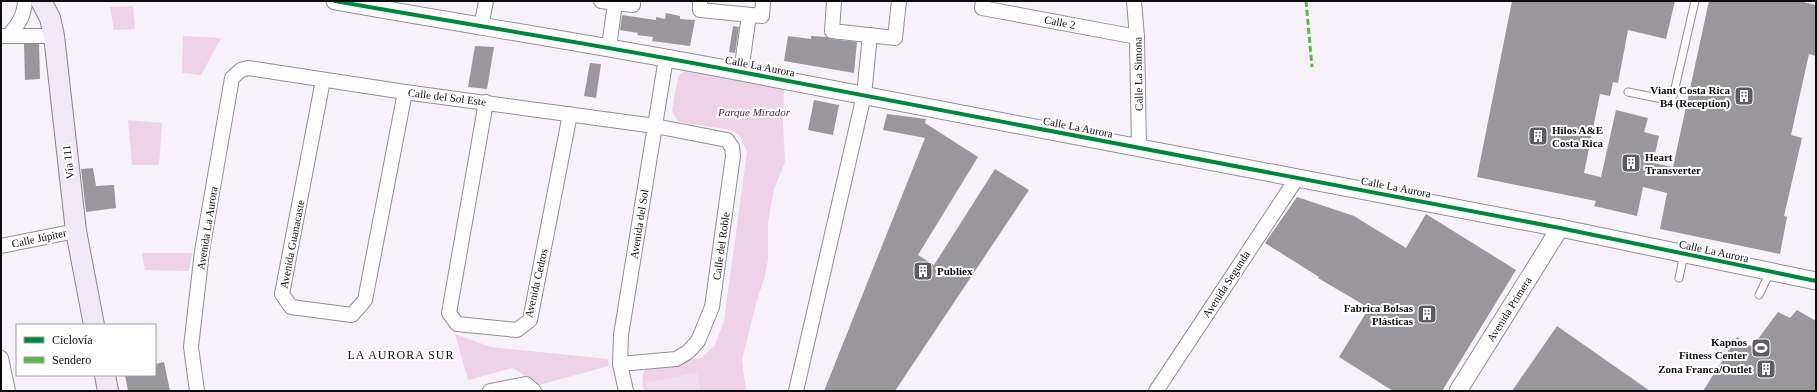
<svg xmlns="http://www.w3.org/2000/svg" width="1817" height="392" font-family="Georgia,serif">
	<rect width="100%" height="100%" fill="#f7f1fa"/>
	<g fill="#eed2e7">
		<path d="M133,6L135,29L114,30L110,7Z"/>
		<path d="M183,36L221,38L201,75L182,73Z"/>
		<path d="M687,71L784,89L783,124L785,162L774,189L768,222V260L764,279L757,300L742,360L746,391H644C642,380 640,373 650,366L701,358L715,345L724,321L747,152L740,136L732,130L679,122L675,117L672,110L678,78L681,73Z"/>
		<path d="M128,120L162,123L159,165H132Z"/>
		<path d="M142,253H192L189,271L145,270Z"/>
		<path d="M455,334L491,347L608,359L609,366L539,385L513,368L468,380Z"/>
	</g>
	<path fill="#f2dcf0" d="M697,373L701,391H648L646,382Z"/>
	<g fill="#9a979c">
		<path d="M1512,1H1675L1666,39L1628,30L1618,83L1613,82L1610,96L1600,94L1584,173L1601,177L1616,110L1648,118L1644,132L1659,136L1653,163L1673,167L1709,1H1800L1816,5V56L1809,54L1791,135L1802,138L1784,216L1787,217L1780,254L1660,229L1667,193L1643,187L1637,216L1594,206L1596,201L1477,177Z"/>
		<path d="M666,13L680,16V19L695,20L690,46L652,41L653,37L637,35L638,33L620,30L622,15L656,20V17L665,19Z"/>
		<path d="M733,26L739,27L735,53L729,52Z"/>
		<path d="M788,36L811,39V36L827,37L831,39L857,42L854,73L784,61Z"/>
		<path d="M24,44H39L40,79L25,80Z"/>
		<path d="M475,46L494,47L487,89L468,87Z"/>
		<path d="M590,63L601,64L596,98L584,96Z"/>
		<path d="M814,100L839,105L833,135L808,130Z"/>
		<path d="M887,114L926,119L925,123L978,157L918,255L934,265L995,169L1029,190L895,391H824L925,138L883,130Z"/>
		<path d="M93,168L96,186L114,185L116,208L86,212L81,169Z"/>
		<path d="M1297,197L1354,216L1406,248L1426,214L1516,270L1442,391H1393L1339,357L1369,308L1318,278L1319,277L1265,243Z"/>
		<path d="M1797,310L1816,321V391H1703L1737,337L1752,347L1778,312L1790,318Z"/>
		<path d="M1557,326L1650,391H1512Z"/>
		<path d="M164,362L170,391H128L125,375H155V364Z"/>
	</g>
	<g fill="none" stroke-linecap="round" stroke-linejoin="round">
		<defs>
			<g id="service">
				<path d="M1628,92L1672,101L1695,1"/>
				<path d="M1679,278L1684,254"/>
				<path d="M1759,295L1770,272"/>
			</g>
			<g id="minor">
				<path d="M601,1L633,5V1"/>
				<path d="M700,1V10L762,16L763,1"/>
				<path d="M834,1L832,31L895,38L899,1"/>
				<path d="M983,1L982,8L1137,37"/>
				<path d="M1134,1L1137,37L1139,148"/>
				<path d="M481,27L486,1"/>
				<path d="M1,36H54"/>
				<path d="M8,36C18,25 24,17 25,1"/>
				<path d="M609,47L615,3"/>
				<path d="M741,72L749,15"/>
				<path d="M323,80L282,294L291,307L352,315L365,300L405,92"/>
				<path d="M486,102L449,313L457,324L517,330L530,320L570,114"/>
				<path d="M1,246L76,231"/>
				<path d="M1,358L8,391"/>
				<path d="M197,391L191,347L202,251L232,78L241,70L248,68L405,92L655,126L727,140L732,147L733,156L712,307L698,341L688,352L676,359L620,364"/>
				<path d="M490,391L526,384L534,391"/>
				<path d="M626,391L620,364L621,335L666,58"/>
				<path d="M796,391L864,95L870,35"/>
				<path d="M1156,391L1297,178"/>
			</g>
			<g id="tertiary">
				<path d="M335,1C470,25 606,46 741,72L1560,228L1816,281"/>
				<path d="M1458,391L1560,228"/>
			</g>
			<g id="secondary">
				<path d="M41,1L50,18L54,36L76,231L94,325"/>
				<path d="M105,375L108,391"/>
			</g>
		</defs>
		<use href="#service" stroke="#928f93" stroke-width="9"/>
		<use href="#minor" stroke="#928f93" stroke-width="16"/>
		<use href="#tertiary" stroke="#928f93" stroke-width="19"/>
		<use href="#secondary" stroke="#88868a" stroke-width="22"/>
		<use href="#service" stroke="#fefdfe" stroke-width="7"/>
		<use href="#minor" stroke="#fefdfe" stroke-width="14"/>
		<use href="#tertiary" stroke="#fefdfe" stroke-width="17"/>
		<use href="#secondary" stroke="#f0e8f4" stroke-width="20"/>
		<path stroke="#58b947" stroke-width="3" stroke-dasharray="6 3" stroke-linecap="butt" d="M1306,1L1312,67"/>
		<defs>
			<path id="cycleway" d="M335,1C470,25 606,46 741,72L1560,228L1816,281"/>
		</defs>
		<use href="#cycleway" stroke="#fff" stroke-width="6"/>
		<use href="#cycleway" stroke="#00873e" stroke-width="4"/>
	</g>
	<defs>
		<symbol id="building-square" viewBox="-11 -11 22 22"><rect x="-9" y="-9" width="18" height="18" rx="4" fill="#5e5c5f" stroke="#fff"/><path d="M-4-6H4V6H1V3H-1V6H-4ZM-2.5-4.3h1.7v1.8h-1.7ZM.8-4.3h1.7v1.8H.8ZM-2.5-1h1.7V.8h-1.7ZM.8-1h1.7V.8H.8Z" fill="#fff"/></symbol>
		<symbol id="stadium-square" viewBox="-11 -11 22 22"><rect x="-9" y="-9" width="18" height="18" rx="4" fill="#5e5c5f" stroke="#fff"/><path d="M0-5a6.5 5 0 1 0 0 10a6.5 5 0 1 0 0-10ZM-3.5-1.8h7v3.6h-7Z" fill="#fff"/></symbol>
	</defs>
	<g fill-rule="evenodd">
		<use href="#building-square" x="1733" y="85" width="22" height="22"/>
		<use href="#building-square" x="1527" y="125" width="22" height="22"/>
		<use href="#building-square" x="1620" y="152" width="22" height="22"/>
		<use href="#building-square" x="912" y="260" width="22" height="22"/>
		<use href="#building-square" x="1416" y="303" width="22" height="22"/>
		<use href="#stadium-square" x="1750" y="337" width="22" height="22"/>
		<use href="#building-square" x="1755" y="358" width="22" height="22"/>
	</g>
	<g text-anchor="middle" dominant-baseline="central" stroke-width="4" stroke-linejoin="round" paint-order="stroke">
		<g font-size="11" fill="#0c0c0c" stroke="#fff">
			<text transform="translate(1060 22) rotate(11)">Calle 2</text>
			<text transform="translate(760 66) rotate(11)">Calle La Aurora</text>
			<text transform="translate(1138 74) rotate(-91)">Calle La Simona</text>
			<text transform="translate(447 97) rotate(7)">Calle del Sol Este</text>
			<text transform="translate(1078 127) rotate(11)">Calle La Aurora</text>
			<text transform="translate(68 162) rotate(-97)">Vía 111</text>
			<text transform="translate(1396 187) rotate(11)">Calle La Aurora</text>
			<text transform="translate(639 224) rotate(-81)">Avenida del Sol</text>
			<text transform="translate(207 228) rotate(-81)">Avenida La Aurora</text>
			<text transform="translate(39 238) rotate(-12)">Calle Júpiter</text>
			<text transform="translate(292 244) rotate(-79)">Avenida Guanacaste</text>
			<text transform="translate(721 246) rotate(-82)">Calle del Roble</text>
			<text transform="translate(1714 251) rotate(12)">Calle La Aurora</text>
			<text transform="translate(536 283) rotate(-77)">Avenida Cedros</text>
			<text transform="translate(1226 284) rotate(-57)">Avenida Segunda</text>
			<text transform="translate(1509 309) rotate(-58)">Avenida Primera</text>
		</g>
		<g font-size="11" font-weight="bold" fill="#0c0c0c" stroke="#fff" text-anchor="end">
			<text x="1730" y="90">Viant Costa Rica<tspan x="1730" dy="13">B4 (Reception)</tspan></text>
			<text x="1552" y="130" text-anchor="start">Hilos A&amp;E<tspan x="1552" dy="13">Costa Rica</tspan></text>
			<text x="1645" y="157" text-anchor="start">Heart<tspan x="1645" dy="13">Transverter</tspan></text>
			<text x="937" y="271" text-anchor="start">Publiex</text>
			<text x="1413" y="308">Fabrica Bolsas<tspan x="1413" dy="13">Plásticas</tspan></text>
			<text x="1747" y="342">Kapnos<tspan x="1747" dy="13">Fitness Center</tspan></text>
			<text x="1752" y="369">Zona Franca/Outlet</text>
		</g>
		<g font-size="11" font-style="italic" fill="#602138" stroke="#fff">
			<text x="754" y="112">Parque Mirador</text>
		</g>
		<g font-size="12" letter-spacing="1" fill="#0c0c0c" stroke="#fff">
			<text x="401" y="355">LA AURORA SUR</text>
		</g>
	</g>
	<rect width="1817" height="392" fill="none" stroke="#0c0c0c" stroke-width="4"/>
	<rect x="16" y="324" width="140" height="52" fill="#ffffff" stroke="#9e9e9e"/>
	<rect x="24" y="337" width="20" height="6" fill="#00873e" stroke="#9e9e9e"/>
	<text x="52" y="344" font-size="12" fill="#0c0c0c">Ciclovía</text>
	<rect x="24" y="357" width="20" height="6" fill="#58b947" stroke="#9e9e9e"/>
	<text x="52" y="364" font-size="12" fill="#0c0c0c">Sendero</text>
</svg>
